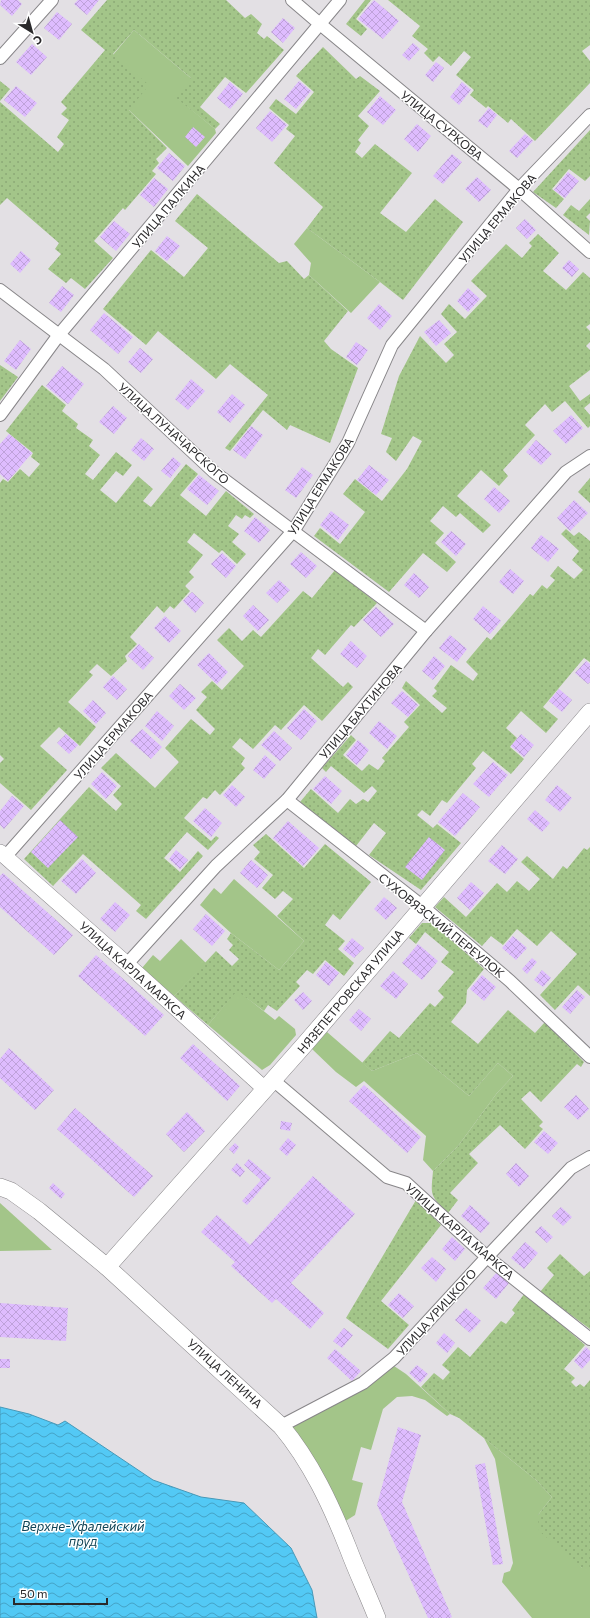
<svg xmlns="http://www.w3.org/2000/svg" width="590" height="1618" font-family="Commissioner,sans-serif">
	<defs>
		<pattern id="garden-dots" width="8" height="8" patternUnits="userSpaceOnUse"><rect width="8" height="8" fill="#a3c589"/><path d="M2 2h.1M6 6h.1" fill="none" stroke="#8ca976" stroke-width="1.8" stroke-linecap="round"/></pattern>
		<pattern id="water-waves" width="16" height="10" patternUnits="userSpaceOnUse"><rect width="16" height="10" fill="#53c9f5"/><path d="M0 5q4-4 8 0t8 0" fill="none" stroke="#45a3c7"/></pattern>
		<pattern id="building-cross-hatch" width="8" height="8" patternUnits="userSpaceOnUse"><rect width="8" height="8" fill="#debcfe"/><path d="M0 0l8 8M0 8l8-8" fill="none" stroke="#bfa2da"/></pattern>
	</defs>
	<rect width="100%" height="100%" fill="#e3e0e4"/>
	<g fill="#a3c589">
		<path d="M134,30L192,79L177,98L215,129L216,133L188,166L129,110L113,55Z"/>
		<path d="M307,228L380,282L351,313L309,275L311,263L294,244Z"/>
		<path d="M234,879L304,941L279,970L231,933L200,905L214,888L221,894Z"/>
		<path d="M181,939L206,963L174,996L142,968L153,955L160,961Z"/>
		<path d="M237,990L275,1020L279,1016L295,1029L296,1035L270,1065L262,1070L208,1025Z"/>
		<path d="M327,1032L372,1071L417,1053L469,1096L498,1063L513,1076L497,1093L458,1146L433,1171L423,1160L426,1136L364,1081L356,1087L336,1072L312,1049Z"/>
		<path d="M0,1203L52,1250L0,1251Z"/>
		<path d="M394,1366L406,1374L450,1414L447,1416L425,1400L412,1396L397,1397L383,1409L371,1450L361,1447L352,1480L363,1483L355,1515L344,1522L291,1427L366,1388Z"/>
		<path d="M484,1438L536,1480L552,1497L538,1515L582,1568H590V1618H532L502,1582L504,1573L510,1571L513,1563L495,1459Z"/>
	</g>
	<g fill="url(#garden-dots)">
		<path d="M107,0H226L245,18L251,14L262,24L257,33L264,39L267,36L284,50L246,93L225,77L200,107L220,124L215,129L176,98L191,78L134,30L113,54L149,85L129,110L167,148L156,159L159,163L152,171L156,174L125,210L123,208L94,241L113,258L85,289L71,278L66,283L48,269L61,254L55,249L59,243L7,198L0,205V102L58,152L64,144L57,137L69,120L61,114L67,108L61,102L105,50L81,30Z"/>
		<path d="M365,0H371L356,19L367,29L361,36L346,24Z"/>
		<path d="M388,0H590V45L582,51L590,61V83L535,141L511,119L508,123L488,106L486,108L470,95L474,90L456,75L471,57L464,51L451,66L439,56L433,62L424,53L428,49L412,36L420,26Z"/>
		<path d="M323,47L356,79L360,76L380,91L358,116L369,126L358,140L361,143L355,152L362,158L375,144L412,173L380,213L406,232L435,199L463,222L403,300L380,282L307,228L323,207L274,163L295,136L286,129L289,125L269,108L276,99L296,114L314,92L296,76Z"/>
		<path d="M0,81L10,89L0,101Z"/>
		<path d="M590,130V176L585,181L569,169L552,189L564,199L556,208L533,192Z"/>
		<path d="M197,194L279,263L287,261L304,279L309,275L348,311L324,341L331,349L358,368L330,443L290,425L287,430L263,410L230,451L225,448L268,395L230,364L216,379L158,331L146,345L103,309L151,250L184,277L208,248L175,221Z"/>
		<path d="M590,199V213L586,217L590,221L589,235L563,215L571,205L579,211Z"/>
		<path d="M538,234L559,253L543,271L566,290L583,272L590,278V324L586,327L590,331V342L586,346L590,350V370L569,386L580,401L590,394V403L584,408L590,415V426L588,428L565,401L552,412L545,404L525,425L535,435L503,470L508,476L499,486L481,470L457,496L491,525L483,533L460,513L456,517L443,506L430,521L444,533L435,543L456,562L447,572L423,553L389,592L314,536L320,528L340,544L365,512L343,494L355,479L382,501L407,469L422,441L413,436L396,461L386,452L392,438L381,434L399,376L420,336L446,363L454,355L444,344L457,332L441,314L449,304L465,319L487,296L471,281L506,244L522,258L532,246L529,243Z"/>
		<path d="M0,365L18,377L0,401Z"/>
		<path d="M42,385L66,405L62,411L78,424L76,428L93,440L89,446L100,455L85,474L93,480L116,452L132,465L123,476L116,471L100,490L116,503L138,476L153,489L143,501L151,507L186,464L198,474L180,495L206,516L226,491L254,514L250,518L245,515L242,519L236,515L228,526L239,534L232,542L246,554L237,564L222,550L219,553L194,533L187,542L203,555L189,572L194,577L185,586L190,591L174,609L170,606L164,613L157,606L130,637L137,644L125,656L127,661L111,676L97,664L89,672L93,675L68,702L96,727L80,746L59,727L40,746L67,770L31,810L0,783V763L4,759L0,755V483L3,479L8,482L20,469L29,477L40,464L31,457L33,453L6,431Z"/>
		<path d="M590,478V503L578,492Z"/>
		<path d="M566,529L574,536L579,532L590,541V662L584,658L543,707L558,719L546,733L521,711L506,728L517,738L510,747L524,759L511,774L483,751L472,764L476,768L447,803L442,800L430,816L422,810L417,815L433,828L437,824L461,843L421,890L369,855L386,833L374,823L356,846L300,802L311,789L338,813L350,799L356,804L363,799L368,802L377,791L372,786L364,793L331,766L326,772L322,768L351,735L356,740L343,755L362,771L369,764L378,770L385,761L382,758L409,727L404,722L420,705L402,688L406,681L442,713L447,708L432,696L437,691L434,688L451,665L473,681L478,674L466,662L487,637L491,640L530,594L533,596L542,585L547,589L555,580L550,576L558,566L574,579L583,570L572,560L579,551L561,534Z"/>
		<path d="M335,570L377,603L354,627L351,625L325,655L318,649L311,658L343,687L348,682L353,687L322,721L304,705L281,730L275,725L253,749L240,738L232,747L245,758L241,764L245,768L220,795L215,790L207,799L203,797L184,818L211,841L216,836L219,838L208,850L187,832L164,858L180,872L198,851L203,856L146,919L136,911L141,905L83,854L53,886L24,859L89,787L116,811L122,804L113,795L121,786L101,768L116,753L155,788L179,762L165,748L191,719L210,735L215,729L196,710L207,697L201,692L212,681L222,690L244,666L217,640L229,628L242,641L253,630L261,637L303,591L312,598Z"/>
		<path d="M266,834L304,868L325,844L371,882L340,920L333,914L325,925L345,941L338,949L354,963L344,976L325,960L313,974L307,970L296,982L300,986L277,1011L268,1005L264,1011L237,991L208,1025L174,996L216,951L232,966L239,959L229,950L233,945L227,939L231,933L279,970L304,941L277,916L293,899L283,891L275,899L262,888L273,875L254,859L260,852L253,845Z"/>
		<path d="M590,847V996L578,985L555,1010L540,995L577,954L551,931L537,946L517,929L503,945L491,936L482,946L435,907L444,897L466,917L497,883L507,892L517,881L529,891L540,879L521,862L527,856L553,879L563,866L567,869L584,848L587,850Z"/>
		<path d="M422,923H432L484,969L467,990L466,1003L451,1022L478,1044L508,1010L535,1033L545,1022L584,1062L581,1067L577,1064L541,1102L530,1091L521,1099L543,1122L539,1126L543,1129L525,1149L500,1125L469,1154L478,1163L450,1193L458,1200L448,1213C429,1195 431,1195 433,1171L458,1146L497,1093L513,1076L498,1063L469,1096L417,1053L372,1071L362,1063L390,1031L399,1038L430,1003L435,1007L444,997L438,991L454,972L441,962L449,952L425,932L416,944L409,938Z"/>
		<path d="M416,1200L441,1225L381,1301L409,1325L388,1349L346,1318Z"/>
		<path d="M560,1254L584,1276L590,1271V1329L540,1292L554,1275L547,1268Z"/>
		<path d="M525,1293L585,1345L564,1369L575,1378L571,1382L576,1387L580,1384L584,1387L590,1380V1568H582L539,1531L538,1515L552,1497L536,1480L459,1418L450,1414L421,1387L434,1373L443,1380L450,1372L442,1365L458,1347L470,1357L501,1321L506,1324L515,1313L512,1310Z"/>
	</g>
	<path fill="url(#water-waves)" stroke="#4799b8" d="M0,1407L29,1414L58,1425L65,1421L153,1480L201,1497L244,1503L291,1548L312,1590L317,1618H0Z"/>
	<g fill="url(#building-cross-hatch)">
		<path d="M1,0H18L22,4L12,16L0,5Z"/>
		<path d="M78,0H99L87,15L74,4Z"/>
		<path d="M374,0L399,21L383,39L358,19Z"/>
		<path d="M57,12L72,24L59,40L44,28Z"/>
		<path d="M283,18L295,28L283,43L271,32Z"/>
		<path d="M413,43L420,49L409,61L402,55Z"/>
		<path d="M32,44L47,57L31,75L16,62Z"/>
		<path d="M436,62L444,68L433,82L425,75Z"/>
		<path d="M299,81L311,91L296,109L284,99Z"/>
		<path d="M230,82L243,94L230,109L217,98Z"/>
		<path d="M462,82L471,90L459,105L450,97Z"/>
		<path d="M16,86L37,103L25,117L4,100Z"/>
		<path d="M380,96L396,110L383,125L367,112Z"/>
		<path d="M489,108L497,115L487,128L478,121Z"/>
		<path d="M270,111L287,125L272,142L256,128Z"/>
		<path d="M417,124L431,136L418,152L404,139Z"/>
		<path d="M193,127L205,137L196,147L185,137Z"/>
		<path d="M525,134L533,141L517,158L509,151Z"/>
		<path d="M169,153L185,166L173,181L157,168Z"/>
		<path d="M452,154L462,162L443,184L433,176Z"/>
		<path d="M568,172L579,181L565,198L554,190Z"/>
		<path d="M477,177L491,190L479,202L465,189Z"/>
		<path d="M154,178L168,189L154,207L140,195Z"/>
		<path d="M525,219L536,230L527,239L516,228Z"/>
		<path d="M114,221L130,234L116,251L100,237Z"/>
		<path d="M167,236L180,246L167,261L155,251Z"/>
		<path d="M21,251L31,260L20,273L10,264Z"/>
		<path d="M569,260L579,269L572,277L562,268Z"/>
		<path d="M62,286L74,295L61,312L49,303Z"/>
		<path d="M468,288L480,299L468,312L457,301Z"/>
		<path d="M379,304L392,316L380,330L367,318Z"/>
		<path d="M104,313L133,337L118,354L90,330Z"/>
		<path d="M439,320L451,333L436,346L424,332Z"/>
		<path d="M20,340L31,349L16,370L4,361Z"/>
		<path d="M356,342L368,350L357,365L346,357Z"/>
		<path d="M140,348L153,359L141,373L128,362Z"/>
		<path d="M62,366L84,384L68,404L46,386Z"/>
		<path d="M191,379L205,391L188,410L175,399Z"/>
		<path d="M232,394L245,405L230,423L217,412Z"/>
		<path d="M113,406L127,418L114,434L99,422Z"/>
		<path d="M571,415L583,428L566,444L553,431Z"/>
		<path d="M251,426L263,435L245,459L233,450Z"/>
		<path d="M9,434L32,453L8,481L0,474V444Z"/>
		<path d="M141,438L154,449L144,461L131,450Z"/>
		<path d="M536,440L552,454L541,465L526,452Z"/>
		<path d="M173,457L181,464L170,478L161,471Z"/>
		<path d="M369,465L389,480L376,495L357,480Z"/>
		<path d="M302,467L313,475L296,498L285,490Z"/>
		<path d="M199,475L219,491L207,505L187,489Z"/>
		<path d="M494,487L510,501L499,513L484,499Z"/>
		<path d="M574,500L588,513L570,531L557,518Z"/>
		<path d="M331,511L349,525L338,540L320,525Z"/>
		<path d="M255,517L270,530L259,543L244,531Z"/>
		<path d="M451,531L466,544L456,556L441,542Z"/>
		<path d="M541,535L559,549L548,562L531,548Z"/>
		<path d="M301,552L317,566L306,578L290,564Z"/>
		<path d="M222,553L236,566L226,578L211,564Z"/>
		<path d="M510,569L524,581L513,594L499,582Z"/>
		<path d="M414,573L429,587L419,598L404,585Z"/>
		<path d="M279,580L290,590L277,603L266,593Z"/>
		<path d="M192,592L204,603L195,613L183,601Z"/>
		<path d="M253,605L269,620L258,631L243,616Z"/>
		<path d="M483,606L501,621L490,634L473,619Z"/>
		<path d="M376,607L394,624L381,637L363,620Z"/>
		<path d="M165,616L181,631L169,643L154,628Z"/>
		<path d="M450,635L467,649L457,662L439,648Z"/>
		<path d="M351,641L367,656L357,668L340,654Z"/>
		<path d="M139,644L154,658L143,670L128,656Z"/>
		<path d="M209,653L228,672L217,684L197,665Z"/>
		<path d="M434,656L445,666L433,680L422,671Z"/>
		<path d="M586,661L590,664V682L588,684L575,673Z"/>
		<path d="M113,676L127,689L117,700L103,687Z"/>
		<path d="M180,684L196,698L184,710L169,696Z"/>
		<path d="M559,689L572,700L562,712L549,701Z"/>
		<path d="M402,691L418,705L408,717L391,703Z"/>
		<path d="M93,700L106,713L96,724L83,711Z"/>
		<path d="M304,709L317,721L301,740L287,728Z"/>
		<path d="M157,711L174,726L162,741L145,726Z"/>
		<path d="M379,721L397,736L387,749L369,733Z"/>
		<path d="M142,729L162,747L151,759L130,741Z"/>
		<path d="M274,731L292,748L280,761L261,745Z"/>
		<path d="M66,734L78,745L69,754L57,743Z"/>
		<path d="M521,734L534,745L524,757L511,746Z"/>
		<path d="M358,740L369,750L357,765L346,755Z"/>
		<path d="M265,755L276,765L264,779L253,770Z"/>
		<path d="M493,762L508,775L489,797L473,784Z"/>
		<path d="M102,772L117,786L106,799L91,784Z"/>
		<path d="M325,776L342,791L331,804L313,789Z"/>
		<path d="M232,785L245,797L236,807L223,795Z"/>
		<path d="M557,785L572,798L560,812L545,800Z"/>
		<path d="M463,793L480,807L455,836L438,822Z"/>
		<path d="M12,796L24,806L4,829L0,825V811Z"/>
		<path d="M205,808L222,823L211,837L193,821Z"/>
		<path d="M535,810L550,823L542,832L527,819Z"/>
		<path d="M60,820L78,837L48,868L31,852Z"/>
		<path d="M288,821L319,848L303,866L273,838Z"/>
		<path d="M429,837L445,850L422,880L405,867Z"/>
		<path d="M502,845L518,859L505,874L488,861Z"/>
		<path d="M176,850L188,860L180,869L169,859Z"/>
		<path d="M82,859L96,873L76,894L61,881Z"/>
		<path d="M251,860L268,875L257,888L240,873Z"/>
		<path d="M3,873L73,935L54,955L0,907V876Z"/>
		<path d="M471,882L484,893L470,910L457,898Z"/>
		<path d="M384,897L397,908L386,920L374,909Z"/>
		<path d="M115,902L130,915L115,932L100,919Z"/>
		<path d="M206,914L225,931L212,946L193,929Z"/>
		<path d="M513,936L527,948L516,960L502,948Z"/>
		<path d="M352,938L364,948L354,958L343,949Z"/>
		<path d="M418,944L438,961L422,980L402,963Z"/>
		<path d="M96,955L164,1015L145,1036L78,976Z"/>
		<path d="M532,958L537,962L527,974L522,969Z"/>
		<path d="M326,962L339,973L329,986L316,975Z"/>
		<path d="M542,970L551,978L543,987L534,980Z"/>
		<path d="M393,971L408,984L396,999L380,986Z"/>
		<path d="M482,975L496,987L484,1001L470,989Z"/>
		<path d="M577,990L585,997L570,1014L562,1007Z"/>
		<path d="M303,992L312,1001L303,1010L294,1000Z"/>
		<path d="M359,1009L371,1019L361,1031L349,1020Z"/>
		<path d="M193,1044L240,1086L227,1101L180,1058Z"/>
		<path d="M9,1048L54,1090L35,1110L0,1078V1059Z"/>
		<path d="M364,1085L421,1137L407,1153L349,1101Z"/>
		<path d="M576,1095L589,1109L578,1120L564,1107Z"/>
		<path d="M75,1108L153,1176L134,1197L57,1129Z"/>
		<path d="M187,1112L205,1131L184,1152L166,1134Z"/>
		<path d="M281,1121L292,1123L290,1131L280,1129Z"/>
		<path d="M544,1131L558,1143L548,1154L534,1142Z"/>
		<path d="M288,1138L296,1145L287,1156L279,1149Z"/>
		<path d="M235,1143L239,1147L234,1154L229,1149Z"/>
		<path d="M249,1159L271,1178L247,1205L242,1201L261,1180L244,1165Z"/>
		<path d="M237,1163L245,1171L240,1177L231,1170Z"/>
		<path d="M516,1163L529,1176L519,1187L506,1174Z"/>
		<path d="M313,1176L355,1214L291,1283L324,1313L310,1329L276,1299L272,1303L231,1266L235,1262L201,1232L217,1215L250,1245Z"/>
		<path d="M53,1183L65,1194L61,1199L49,1188Z"/>
		<path d="M470,1205L490,1223L481,1233L461,1216Z"/>
		<path d="M561,1207L572,1217L563,1226L552,1216Z"/>
		<path d="M541,1226L553,1237L547,1243L535,1232Z"/>
		<path d="M452,1237L465,1249L455,1261L442,1249Z"/>
		<path d="M525,1242L538,1253L524,1269L511,1258Z"/>
		<path d="M432,1257L446,1269L436,1282L421,1268Z"/>
		<path d="M497,1272L509,1283L496,1299L483,1288Z"/>
		<path d="M399,1293L414,1306L403,1318L388,1305Z"/>
		<path d="M0,1303L68,1308L66,1341L0,1337Z"/>
		<path d="M466,1308L481,1321L470,1333L455,1320Z"/>
		<path d="M344,1328L353,1335L342,1348L333,1341Z"/>
		<path d="M444,1333L455,1343L447,1353L436,1343Z"/>
		<path d="M586,1347L590,1351V1360L582,1369L574,1361Z"/>
		<path d="M335,1349L361,1371L352,1381L327,1358Z"/>
		<rect x="0" y="1359" width="10" height="9"/>
		<path d="M417,1365L428,1374L420,1383L409,1373Z"/>
		<path d="M398,1427L421,1435L402,1502L452,1617L450,1618H428L377,1505Z"/>
		<path d="M485,1463L503,1564L493,1565L475,1465Z"/>
	</g>
	<g fill="none" stroke-linecap="round" stroke-linejoin="round">
		<defs>
			<g id="minor">
				<path d="M292,0L320,24L519,189L590,252"/>
				<path d="M0,58L52,0"/>
				<path d="M0,290L104,369L214,472L426,631"/>
				<path d="M0,415L58,336L340,0"/>
				<path d="M287,800L422,906L510,981L590,1057"/>
				<path d="M5,857L294,530L348,443L392,345L519,189L590,115"/>
				<path d="M127,964L216,866L287,800L426,631L566,472L590,456"/>
				<path d="M273,1080L387,1177L406,1183L487,1257L590,1339"/>
				<path d="M281,1426L363,1383L394,1358L487,1257L571,1168L590,1157"/>
			</g>
			<path id="tertiary" d="M0,852L127,964L265,1089"/>
			<g id="secondary">
				<path d="M0,1187L11,1191L39,1211L107,1267L281,1426C311,1462 331,1505 348,1548C357,1572 368,1595 377,1618"/>
				<path d="M107,1267L305,1044L590,712"/>
			</g>
		</defs>
		<use href="#minor" stroke="#888689" stroke-width="14"/>
		<use href="#tertiary" stroke="#888689" stroke-width="16"/>
		<use href="#secondary" stroke="#888689" stroke-width="18"/>
		<use href="#minor" stroke="#fff" stroke-width="12"/>
		<use href="#tertiary" stroke="#fff" stroke-width="15"/>
		<use href="#secondary" stroke="#fff" stroke-width="17"/>
	</g>
	<g text-anchor="middle" dominant-baseline="central" stroke-width="3" stroke-linejoin="round" paint-order="stroke">
		<g font-size="12" fill="#2a292b" stroke="#fff">
			<text transform="translate(442 125) rotate(39)">УЛИЦА СУРКОВА</text>
			<text transform="translate(168 206) rotate(-50)">УЛИЦА ПАЛКИНА</text>
			<text transform="translate(497 218) rotate(-50)">УЛИЦА ЕРМАКОВА</text>
			<text transform="translate(174 433) rotate(42)">УЛИЦА ЛУНАЧАРСКОГО</text>
			<text transform="translate(320 486) rotate(-58)">УЛИЦА ЕРМАКОВА</text>
			<text transform="translate(360 711) rotate(-50)">УЛИЦА БАХТИНОВА</text>
			<text transform="translate(113 735) rotate(-49)">УЛИЦА ЕРМАКОВА</text>
			<text transform="translate(442 925) rotate(39)">СУХОВЯЗСКИЙ ПЕРЕУЛОК</text>
			<text transform="translate(133 970) rotate(42)">УЛИЦА КАРЛА МАРКСА</text>
			<text transform="translate(350 991) rotate(-50)">НЯЗЕПЕТРОВСКАЯ УЛИЦА</text>
			<text transform="translate(460 1231) rotate(41)">УЛИЦА КАРЛА МАРКСА</text>
			<text transform="translate(436 1312) rotate(-48)">УЛИЦА УРИЦКОГО</text>
			<text transform="translate(225 1373) rotate(42)">УЛИЦА ЛЕНИНА</text>
		</g>
		<g font-size="13" font-style="italic" fill="#124557" stroke="#fff">
			<text x="83" y="1526">Верхне-Уфалейский<tspan x="83" dy="15">пруд</tspan></text>
		</g>
	</g>
	<g transform="translate(32 32) rotate(143)" stroke="#ffffff" stroke-width="3" paint-order="stroke">
	<path d="M0-3L7 15L0 10L-7 15Z" fill="#2a292b"/>
	<text y="-6" font-size="11" font-weight="bold" text-anchor="middle" fill="#2a292b">С</text>
	</g>
	<path d="M14 1598v6h93v-6" fill="none" stroke="#2a292b" stroke-width="2"/>
	<text x="20" y="1598" font-size="12" fill="#2a292b" stroke="#ffffff" stroke-width="3" paint-order="stroke">50 m</text>
</svg>
